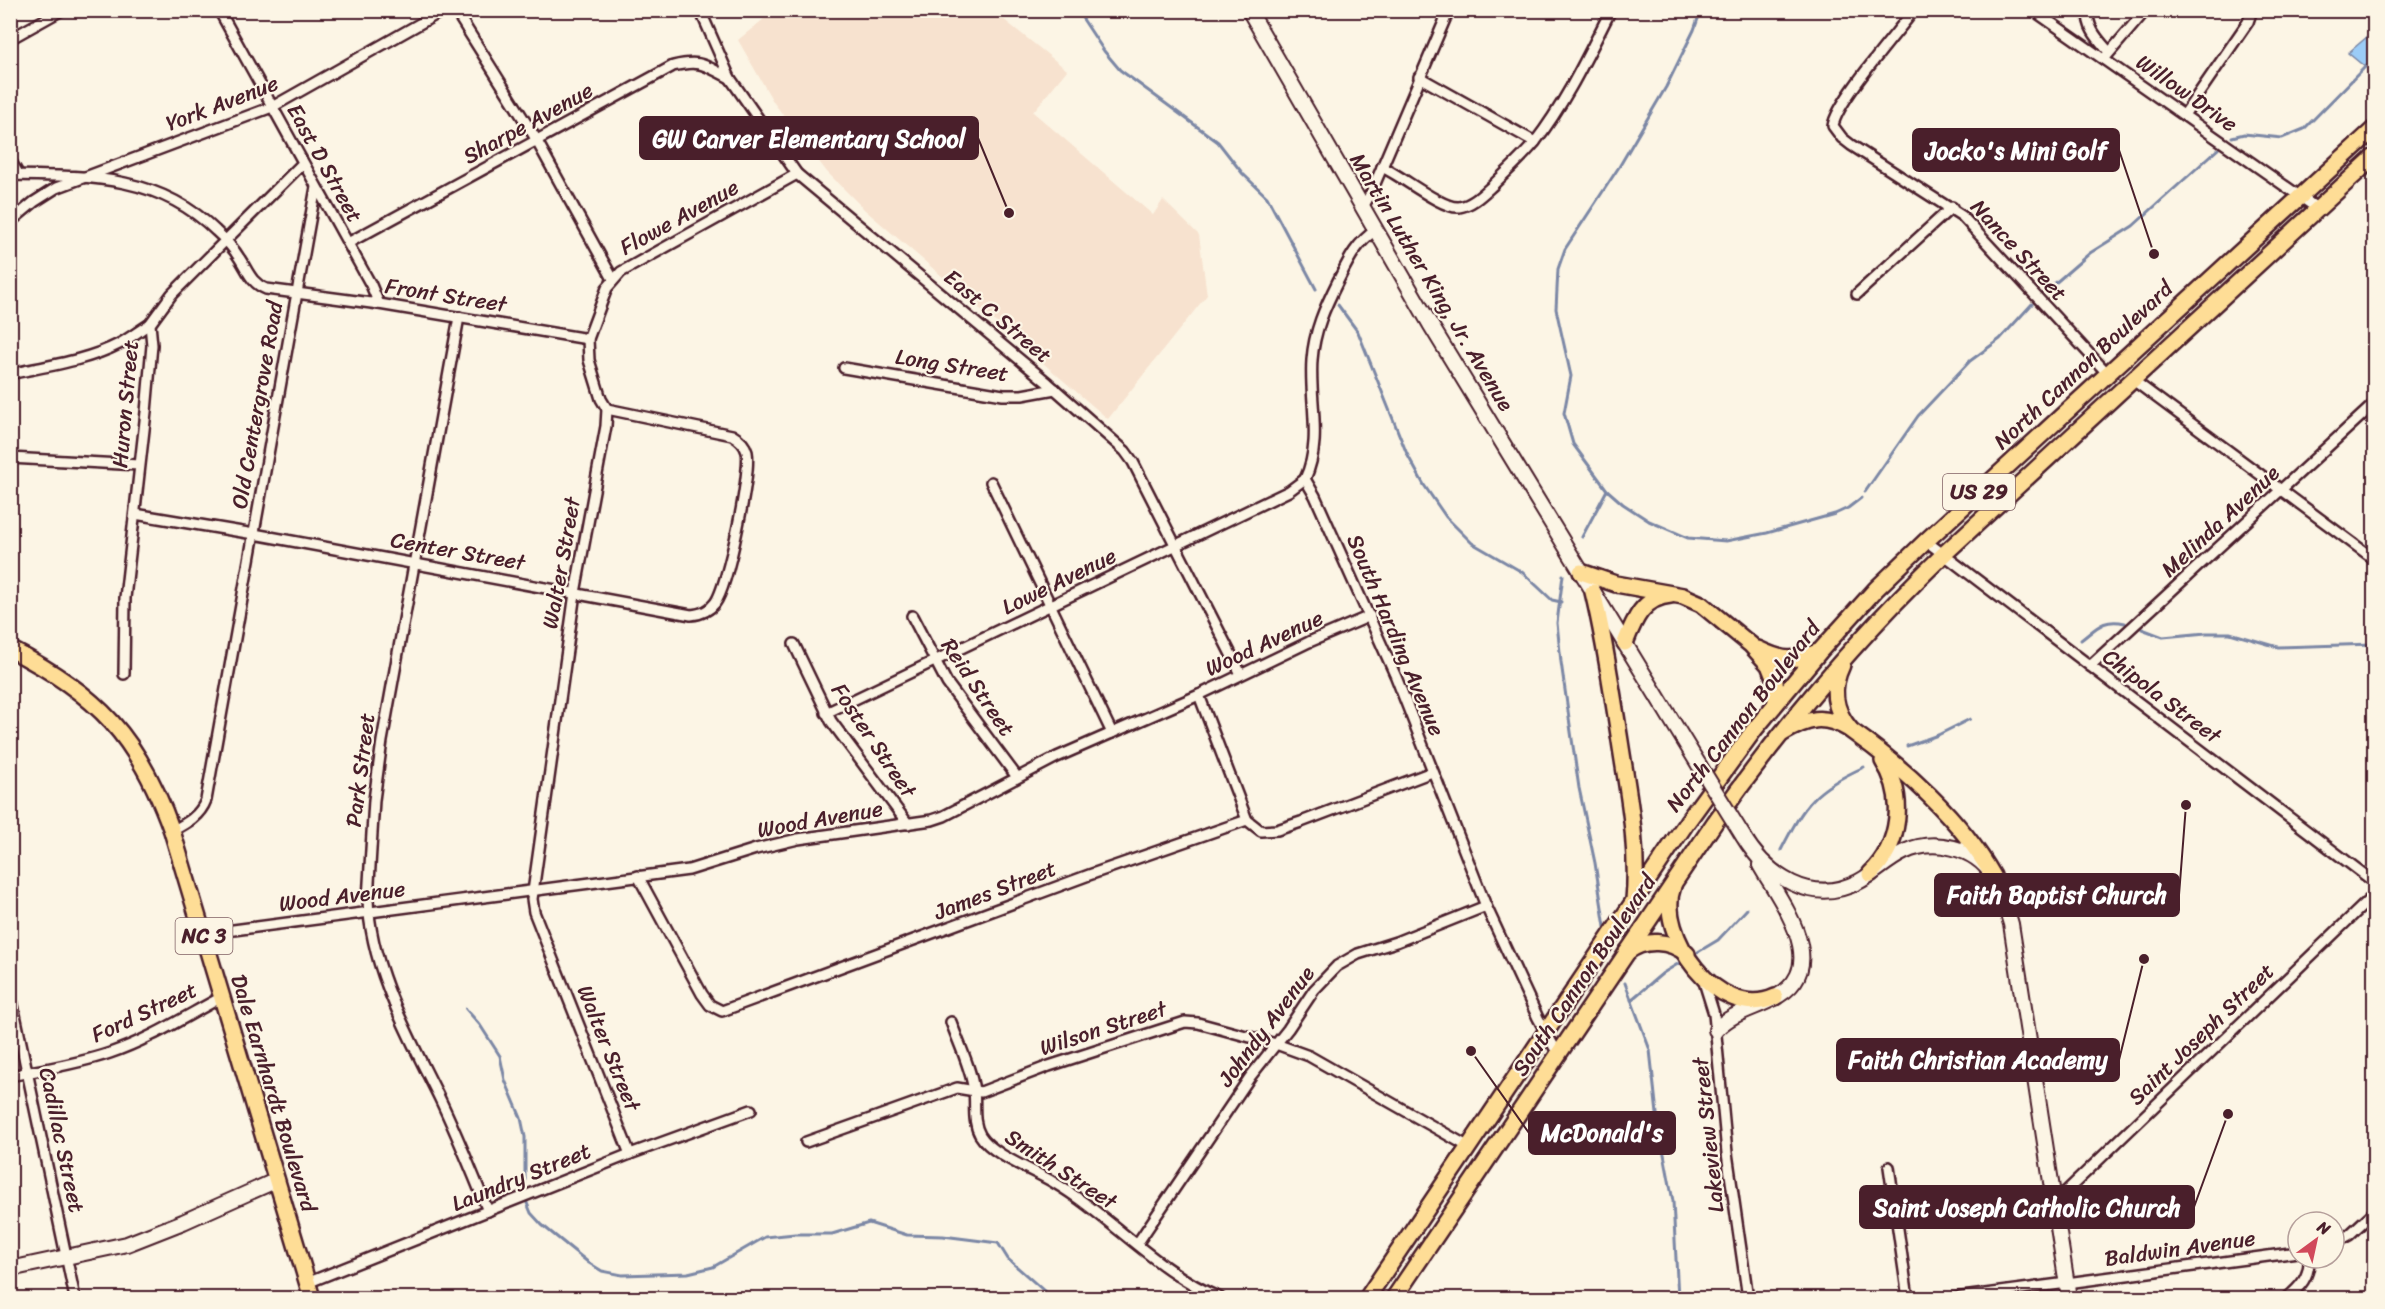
<svg xmlns="http://www.w3.org/2000/svg" width="2385" height="1309" font-family="Sriracha,sans-serif">
	<rect width="100%" height="100%" fill="#fcf5e5"/>
	<filter id="ink" filterUnits="userSpaceOnUse"><feTurbulence type="fractalNoise" baseFrequency=".0167" numOctaves="2"/><feDisplacementMap in="SourceGraphic" scale="12" xChannelSelector="R" yChannelSelector="G"/><feConvolveMatrix kernelMatrix="1 2 1 2 8 2 1 2 1" color-interpolation-filters="sRGB"/></filter>
	<g filter="url(#ink)">
		<path fill="#f7e2cf" d="M775,10L993,11L1067,70L1033,112L1153,215L1163,200L1199,235L1207,295L1108,419L865,210L827,172L774,103L738,40Z"/>
		<path fill="#9bccf7" stroke="#7b87a5" stroke-width="1.5" d="M2374,31V70L2365,67L2348,53Z"/>
		<g fill="none" stroke-linecap="round" stroke-linejoin="round">
			<g stroke="#7b87a5" stroke-width="3">
				<path d="M1077,10L1104,51L1120,70L1218,142L1243,174L1267,197L1316,289"/>
				<path d="M1701,10L1694,30L1666,87L1619,167L1565,249L1558,269L1556,309L1571,376L1564,413L1573,444L1607,490L1623,504L1649,521L1688,538L1726,541L1767,533L1835,514L1848,508L1861,498"/>
				<path d="M2232,137L2244,134L2282,138L2304,129L2366,66"/>
				<path d="M2045,292L2090,253L2133,226L2218,149"/>
				<path d="M1338,305L1358,332L1407,454L1424,485L1446,517L1472,543L1522,572L1552,600L1561,602"/>
				<path d="M1865,492L1918,416L1970,361L2000,339L2032,304"/>
				<path d="M1582,537L1607,490"/>
				<path d="M1563,575L1557,623L1561,662L1579,788L1595,863L1605,927"/>
				<path d="M2142,629L2163,637L2206,633H2230L2278,647L2374,644"/>
				<path d="M2081,640C2097,628 2103,618 2125,623"/>
				<path d="M1907,746L1938,735L1970,719"/>
				<path d="M1781,850C1805,803 1815,789 1864,767"/>
				<path d="M1698,952L1718,940L1747,909"/>
				<path d="M1625,983L1650,1050L1658,1123L1673,1201L1678,1298"/>
				<path d="M1631,1000L1663,973L1681,962"/>
				<path d="M466,1009L480,1025L500,1056L505,1080L521,1118L525,1137V1198L531,1213L542,1225L589,1263L602,1271L622,1275L688,1273L713,1267L765,1237L795,1234H832L869,1223L907,1235L943,1236L998,1243L1008,1259L1052,1298"/>
			</g>
			<defs>
				<g id="street">
					<path d="M219,10L371,285L379,304"/>
					<path d="M455,10L533,134L613,279"/>
					<path d="M700,10L730,78L797,174L1048,383L1125,451L1133,462L1241,674"/>
					<path d="M1914,10C1897,33 1836,102 1833,126L1842,138L1851,145L1962,216L2107,373"/>
					<path d="M2033,10L2318,209"/>
					<path d="M2088,10C2087,29 2098,39 2109,52"/>
					<path d="M10,39L62,10"/>
					<path d="M2104,59L2146,10"/>
					<path d="M1419,77L1535,142"/>
					<path d="M2184,115L2248,22L2252,10"/>
					<path d="M10,160L19,175"/>
					<path d="M1382,167C1402,176 1442,209 1459,207C1473,205 1484,193 1493,185C1507,171 1523,157 1535,142C1566,102 1588,55 1611,10"/>
					<path d="M10,175C86,176 158,174 216,231C225,239 234,249 240,259C248,271 251,283 266,289L379,304L588,339"/>
					<path d="M1363,207L1371,193L1449,10"/>
					<path d="M10,222L34,202L56,188L272,107L444,10"/>
					<path d="M1376,230C1356,243 1348,261 1338,281C1325,307 1314,331 1312,360C1309,401 1323,440 1305,479L1315,496L1396,677L1486,906L1538,1018L1558,1054"/>
					<path d="M348,243L673,66C702,59 705,66 730,78"/>
					<path d="M1857,294L1952,207"/>
					<path d="M459,317L382,741L374,800L368,899C370,968 409,1036 439,1097C457,1134 472,1172 488,1211"/>
					<path d="M844,368L1003,395H1022L1055,389"/>
					<path d="M10,374C46,366 86,361 119,344C130,338 140,330 150,324"/>
					<path d="M2133,380L2374,559"/>
					<path d="M10,458L139,465"/>
					<path d="M991,482L1112,733"/>
					<path d="M135,514L254,534L691,615C702,614 709,611 715,603C728,586 751,473 747,452C745,444 739,439 732,435L607,409"/>
					<path d="M1926,541L2374,882"/>
					<path d="M912,616L947,683L1017,777"/>
					<path d="M794,644L831,721L908,824"/>
					<path d="M2090,666L2374,404"/>
					<path d="M124,674L125,598L146,412L152,345L150,324L172,294L303,163"/>
					<path d="M1199,695L1247,820L1261,831L1277,830L1301,822L1432,772"/>
					<path d="M826,713L1289,491L1305,479"/>
					<path d="M172,831C187,823 200,816 206,800L316,187"/>
					<path d="M638,876L702,994L710,1005L722,1011L1089,875L1247,820"/>
					<path d="M203,934L689,870L756,849L798,839L932,820L944,816L1057,757L1199,695L1309,642L1370,616"/>
					<path d="M1704,982L1714,1014L1727,1153L1748,1298"/>
					<path d="M10,991L75,1298"/>
					<path d="M951,1022C959,1044 971,1068 974,1091C976,1106 972,1121 980,1135C992,1155 1033,1170 1053,1182C1111,1216 1157,1272 1220,1298"/>
					<path d="M10,1076C44,1069 78,1064 110,1053C149,1040 186,1016 222,997"/>
					<path d="M806,1142L957,1088L981,1092L1049,1066L1185,1022L1198,1023L1276,1044L1309,1056L1469,1147"/>
					<path d="M630,1154L534,912L532,899L575,593L606,426L607,409L601,399L589,360L588,339L607,288L621,272L797,174"/>
					<path d="M1889,1167L1908,1298"/>
					<path d="M2055,1202L2374,895"/>
					<path d="M2334,1243L2349,1235L2374,1212"/>
					<path d="M1137,1244L1250,1077L1288,1029L1314,990L1337,966L1358,954L1396,942L1486,906"/>
					<path d="M307,1283L630,1154L751,1110"/>
					<path d="M1955,1298L2298,1252"/>
					<path d="M2287,1298C2300,1287 2310,1277 2309,1258"/>
				</g>
				<g id="secondary">
					<path d="M1249,10L1430,324L1699,765"/>
					<path d="M1743,836C1767,876 1811,906 1858,882C1874,874 1887,860 1904,852C1934,838 1975,847 1993,876C2002,890 2006,908 2011,924L2069,1298"/>
					<path d="M1716,1030C1731,1013 1753,1009 1772,999C1834,969 1782,904 1760,865"/>
					<path d="M10,1269L127,1244L183,1222L277,1180"/>
				</g>
				<g id="primary">
					<path d="M1581,572L1616,584L1683,596L1701,604L1751,645L1769,665L1775,680L1776,703"/>
					<path d="M1593,592C1605,641 1612,691 1620,741C1628,794 1639,846 1634,900"/>
					<path d="M1625,643C1634,620 1643,597 1671,595"/>
					<path d="M10,649C98,694 139,738 172,831L312,1298"/>
					<path d="M1758,649C1783,661 1792,662 1818,652"/>
					<path d="M1842,665C1831,688 1833,709 1850,729"/>
					<path d="M1783,733C1808,718 1823,714 1849,729C1903,767 1961,819 1993,876"/>
					<path d="M1870,874C1901,844 1906,796 1883,761"/>
					<path d="M1673,886C1655,933 1718,1023 1775,997"/>
					<path d="M1627,952C1645,938 1670,940 1687,954"/>
					<path d="M1367,1298L1687,822L1754,730L1820,651L1876,589L1926,541L2374,129"/>
					<path d="M1394,1298L1715,822C1783,726 1858,637 1943,555L2374,157"/>
				</g>
			</defs>
			<use href="#street" stroke="#4a1f2b" stroke-width="14"/>
			<use href="#secondary" stroke="#4a1f2b" stroke-width="18"/>
			<use href="#primary" stroke="#4a1f2b" stroke-width="20"/>
			<use href="#street" stroke="#fcf5e5" stroke-width="9"/>
			<use href="#secondary" stroke="#fcf5e5" stroke-width="14"/>
			<use href="#primary" stroke="#fedd96" stroke-width="15"/>
			<defs>
				<path id="secondary-bridge" d="M1699,765L1743,836"/>
			</defs>
			<use href="#secondary-bridge" stroke="#4a1f2b" stroke-width="18" stroke-linecap="butt"/>
			<use href="#secondary-bridge" stroke="#fcf5e5" stroke-width="14"/>
		</g>
	</g>
	<g text-anchor="middle" dominant-baseline="central" stroke-width="4.5" stroke-linejoin="round" paint-order="stroke">
		<g fill="#fcf5e5" stroke="#7f5f63" stroke-width="1.5">
			<rect x="1943" y="474" width="72" height="36" rx="4.5"/>
			<rect x="175.5" y="918" width="57" height="36" rx="4.5"/>
		</g>
		<g font-size="21" font-weight="bold" fill="#4a1f2b">
			<text x="1979" y="492">US 29</text>
			<text x="204" y="936">NC 3</text>
		</g>
		<g font-size="22" fill="#4a1f2b" stroke="#fcf5e5">
			<text transform="translate(2187 93) rotate(35)">Willow Drive</text>
			<text transform="translate(222 103) rotate(-21)">York Avenue</text>
			<text transform="translate(528 123) rotate(-29)">Sharpe Avenue</text>
			<text transform="translate(325 163) rotate(61)">East D Street</text>
			<text transform="translate(679 217) rotate(-29)">Flowe Avenue</text>
			<text transform="translate(2019 250) rotate(47)">Nance Street</text>
			<text transform="translate(1432 282) rotate(59)">Martin Luther King, Jr. Avenue</text>
			<text transform="translate(446 295) rotate(9)">Front Street</text>
			<text transform="translate(998 316) rotate(40)">East C Street</text>
			<text transform="translate(952 365) rotate(9)">Long Street</text>
			<text transform="translate(2083 365) rotate(-43)">North Cannon Boulevard</text>
			<text transform="translate(125 404) rotate(-85)">Huron Street</text>
			<text transform="translate(257 405) rotate(-80)">Old Centergrove Road</text>
			<text transform="translate(2220 521) rotate(-43)">Melinda Avenue</text>
			<text transform="translate(458 551) rotate(10)">Center Street</text>
			<text transform="translate(561 563) rotate(-80)">Walter Street</text>
			<text transform="translate(1059 581) rotate(-26)">Lowe Avenue</text>
			<text transform="translate(1396 635) rotate(67)">South Harding Avenue</text>
			<text transform="translate(1264 643) rotate(-25)">Wood Avenue</text>
			<text transform="translate(978 687) rotate(56)">Reid Street</text>
			<text transform="translate(2162 696) rotate(37)">Chipola Street</text>
			<text transform="translate(1743 716) rotate(-52)">North Cannon Boulevard</text>
			<text transform="translate(874 740) rotate(56)">Foster Street</text>
			<text transform="translate(360 770) rotate(-83)">Park Street</text>
			<text transform="translate(820 819) rotate(-10)">Wood Avenue</text>
			<text transform="translate(995 890) rotate(-21)">James Street</text>
			<text transform="translate(342 896) rotate(-7)">Wood Avenue</text>
			<text transform="translate(1584 975) rotate(-56)">South Cannon Boulevard</text>
			<text transform="translate(144 1012) rotate(-25)">Ford Street</text>
			<text transform="translate(1266 1026) rotate(-53)">Johndy Avenue</text>
			<text transform="translate(1103 1028) rotate(-18)">Wilson Street</text>
			<text transform="translate(2201 1034) rotate(-44)">Saint Joseph Street</text>
			<text transform="translate(609 1048) rotate(68)">Walter Street</text>
			<text transform="translate(274 1093) rotate(73)">Dale Earnhardt Boulevard</text>
			<text transform="translate(1708 1135) rotate(-96)">Lakeview Street</text>
			<text transform="translate(62 1140) rotate(78)">Cadillac Street</text>
			<text transform="translate(1061 1169) rotate(33)">Smith Street</text>
			<text transform="translate(521 1177) rotate(-22)">Laundry Street</text>
			<text transform="translate(2180 1248) rotate(-8)">Baldwin Avenue</text>
		</g>
	</g>
	<path fill="none" stroke="#4a1f2b" stroke-width="2" d="M1009 213L978 138M2154 254L2119 150M2186 805L2179 895M2144 959L2119 1060M1471 1051L1529 1133M2228 1114L2194 1207"/>
	<g fill="#4a1f2b" stroke="#fcf5e5" stroke-width="2">
		<circle cx="1009" cy="213" r="6"/>
		<circle cx="2154" cy="254" r="6"/>
		<circle cx="2186" cy="805" r="6"/>
		<circle cx="2144" cy="959" r="6"/>
		<circle cx="1471" cy="1051" r="6"/>
		<circle cx="2228" cy="1114" r="6"/>
	</g>
	<g fill="#4a1f2b" stroke="#4a1f2b" stroke-width="2">
		<rect x="640" y="117" width="338" height="42" rx="6"/>
		<rect x="1913" y="129" width="206" height="42" rx="6"/>
		<rect x="1935" y="874" width="244" height="42" rx="6"/>
		<rect x="1837" y="1039" width="282" height="42" rx="6"/>
		<rect x="1529" y="1112" width="146" height="42" rx="6"/>
		<rect x="1860" y="1186" width="334" height="42" rx="6"/>
	</g>
	<g font-size="24" text-anchor="middle" font-weight="bold" fill="#fff">
		<text x="809" y="147">GW Carver Elementary School</text>
		<text x="2016" y="159">Jocko's Mini Golf</text>
		<text x="2057" y="903">Faith Baptist Church</text>
		<text x="1978" y="1068">Faith Christian Academy</text>
		<text x="1602" y="1141">McDonald's</text>
		<text x="2027" y="1216">Saint Joseph Catholic Church</text>
	</g>
	<rect width="2385" height="1309" fill="none" stroke="#fcf5e5" stroke-width="36"/>
	<rect x="18" y="18" width="2349" height="1273" fill="none" stroke="#4a1f2b" stroke-width="2" filter="url(#ink)"/>
	<g transform="translate(2316 1240) rotate(33)"><circle r="28" fill="#fcf5e5" stroke="#b59f9b" stroke-width="1.5"/>
	<path d="M0-4.5L10 22L0 15L-10 22Z" fill="#d1495b"/>
	<text y="-9" font-size="16" font-weight="bold" text-anchor="middle" fill="#4a1f2b">N</text>
	</g>
</svg>
